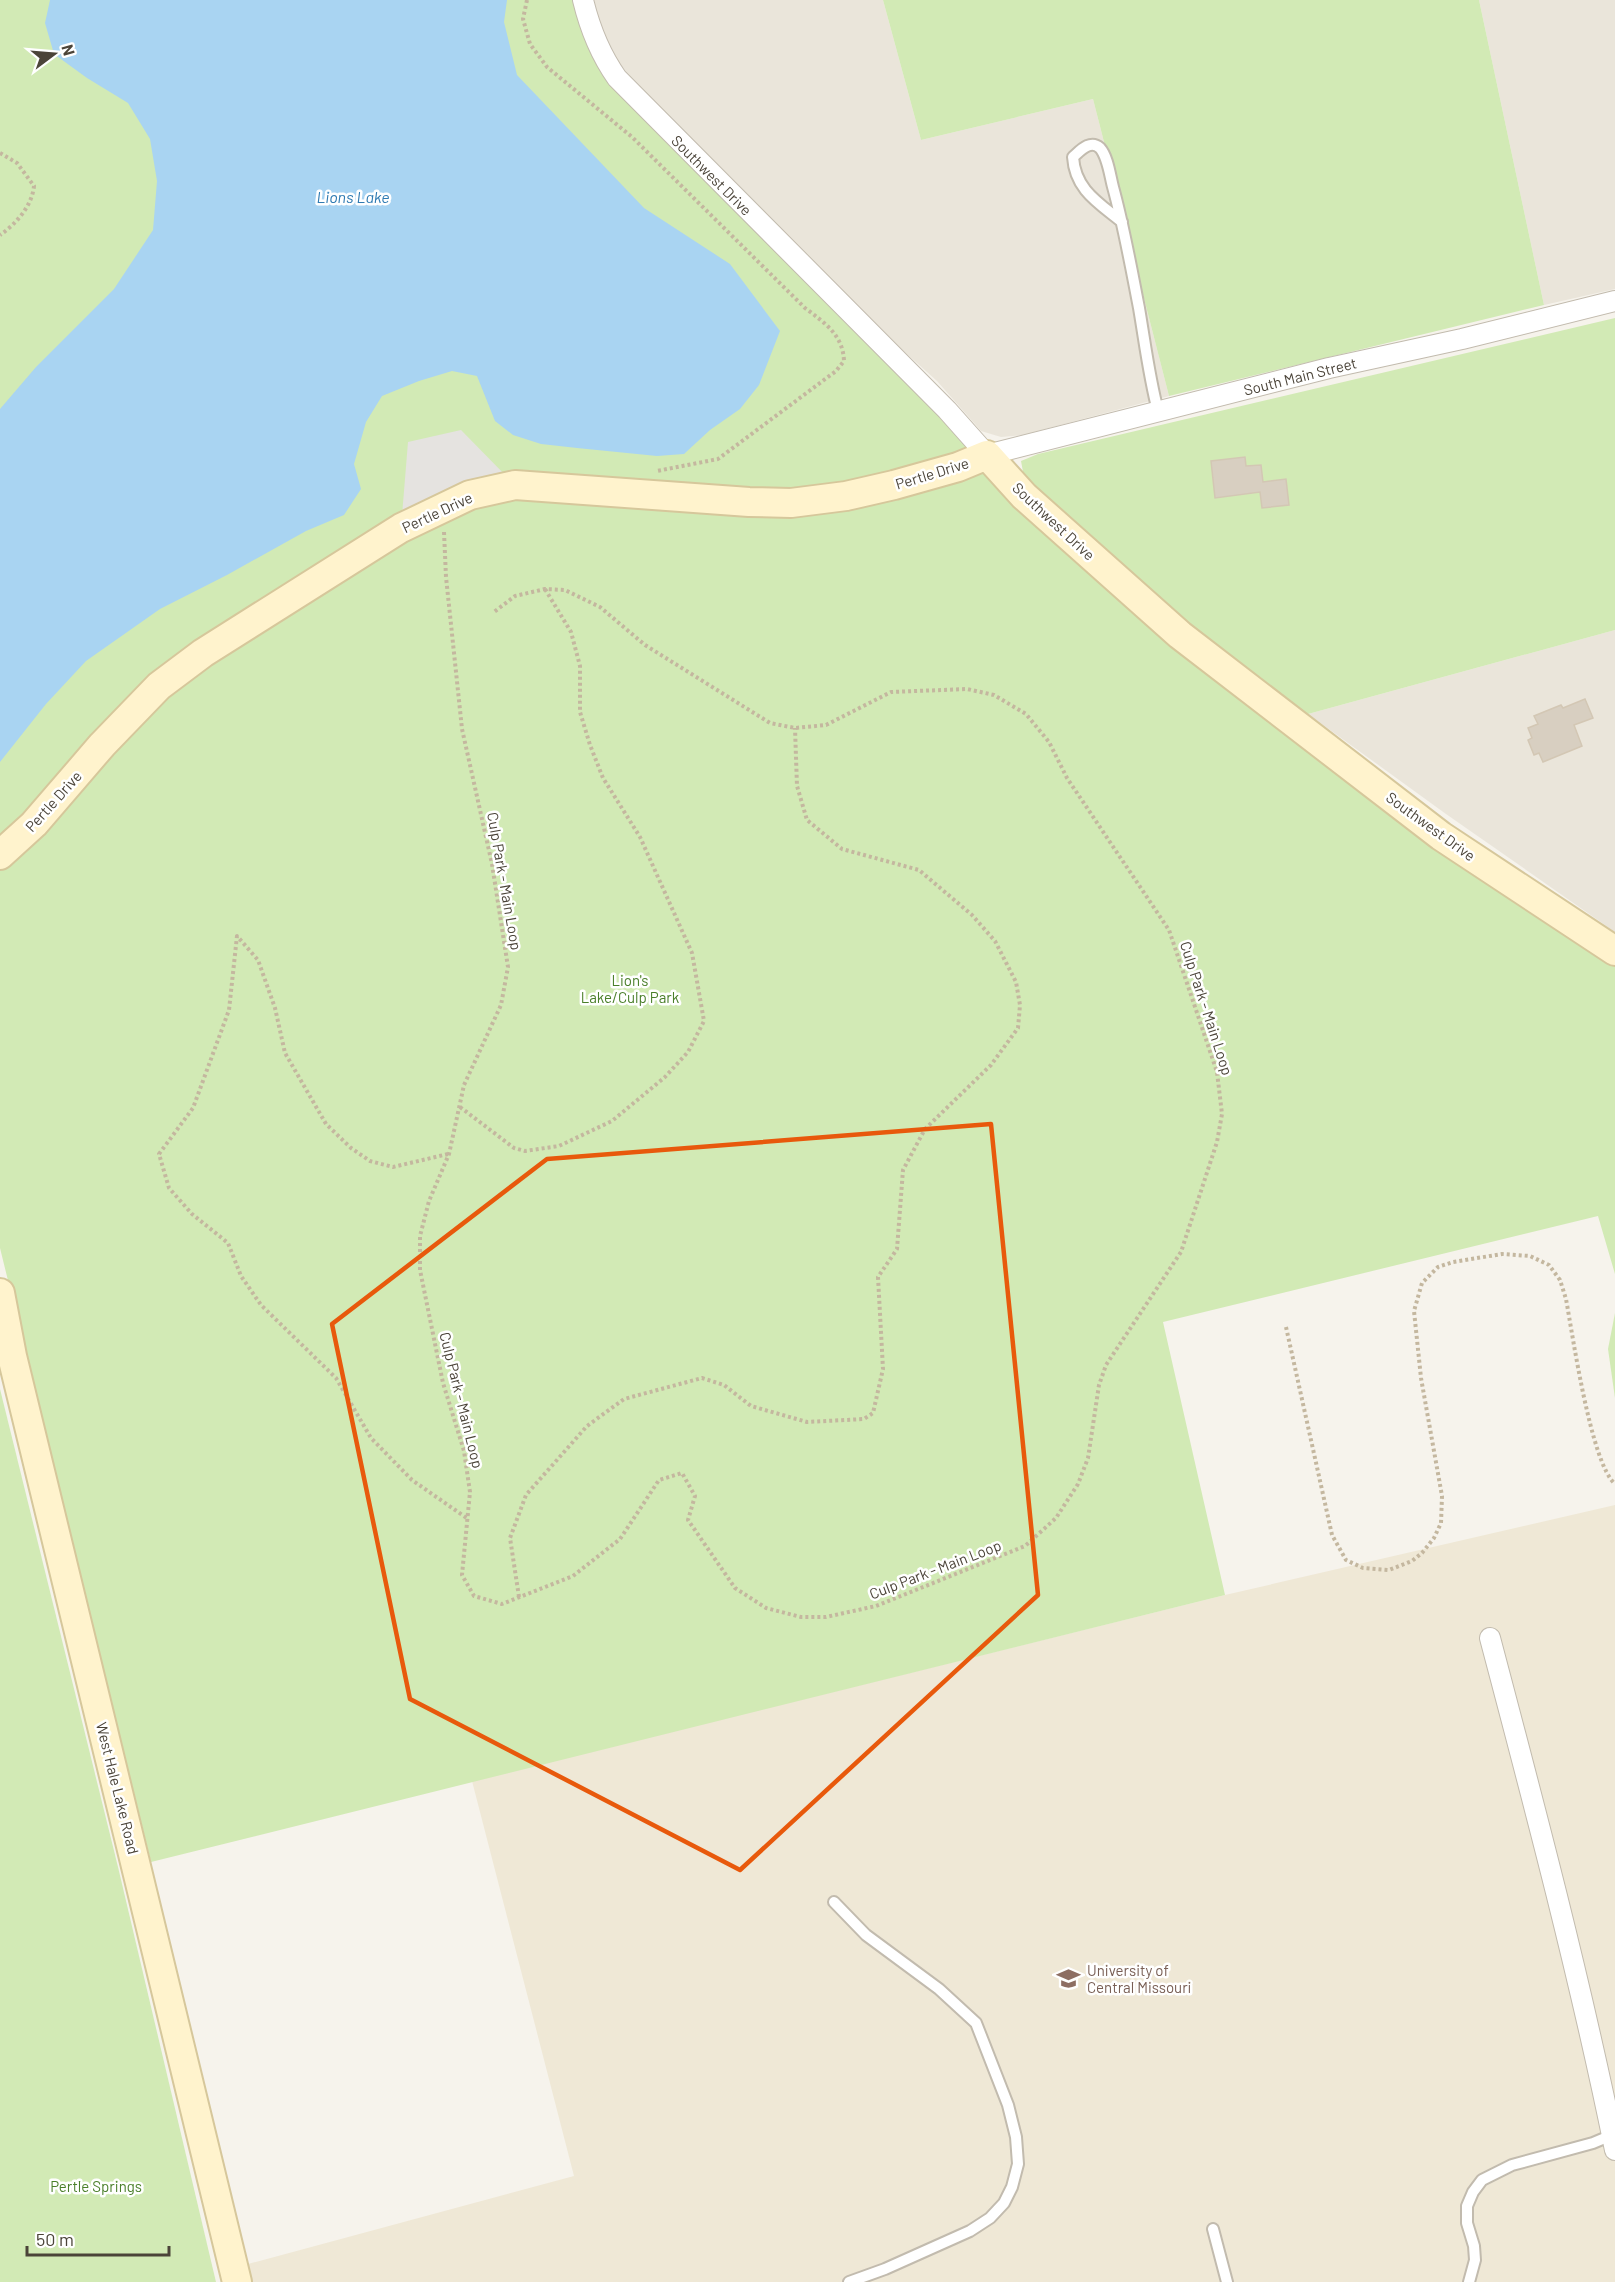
<svg xmlns="http://www.w3.org/2000/svg" width="1615" height="2282" font-family="Barlow,sans-serif">
	<rect width="100%" height="100%" fill="#f6f3ec"/>
	<g fill="#eae5da">
		<path d="M592,0H883L921,140L1093,99L1169,396L1023,435L1001,437L981,431L937,381L898,346L644,93L618,62L598,22Z"/>
		<path d="M1479,0H1615V289L1544,305Z"/>
		<path d="M1615,630V932L1446,814L1308,714Z"/>
	</g>
	<path fill="#efe8d6" d="M1615,1505V2282H252L248,2264L574,2176L472,1781L1225,1595Z"/>
	<g fill="#d2eab5">
		<path d="M0,0H583L603,58L1180,635L1615,951V1274L1598,1216L1163,1322L1225,1595L151,1862L0,1248Z"/>
		<path d="M883,0H1479L1544,305L1169,396L1093,99L921,140Z"/>
		<path d="M1615,318V630L1308,714L1184,624L1024,477L1021,461L1038,454Z"/>
		<path d="M1615,1313V1398L1608,1349Z"/>
		<path d="M0,1389L118,1867L216,2282H0Z"/>
	</g>
	<path fill="#e5e3e0" d="M461,430L515,485L401,528L408,442Z"/>
	<path fill="#a9d4f2" d="M50,0H507L504,22L517,75L644,208L730,264L780,331L759,385L740,409L710,430L684,454L657,456L577,448L541,444L513,435L495,421L477,376L452,371L419,381L382,396L366,422L354,464L361,489L344,515L306,531L227,575L160,609L86,661L46,704L0,762V409L36,367L114,289L153,230L157,181L150,139L128,103L87,78L54,54L45,23Z"/>
	<g fill="#d8cfc1" stroke="#d3c7b4" stroke-width="1.5">
		<path d="M1245,457L1246,466L1261,465L1263,482L1286,479L1289,505L1262,508L1260,492L1215,498L1211,461Z"/>
		<path d="M1585,699L1593,718L1574,725L1582,746L1543,762L1539,753L1534,755L1528,740L1532,738L1528,728L1538,724L1534,716L1561,705L1563,708Z"/>
	</g>
	<g fill="none" stroke-linecap="round" stroke-linejoin="round">
		<defs>
			<g id="lane">
				<path d="M1122,222C1099,203 1075,190 1073,157C1080,151 1090,139 1100,148C1108,157 1110,176 1113,187C1124,227 1131,267 1139,308C1145,343 1149,377 1158,411"/>
				<path d="M834,1902L866,1935L939,1989L976,2023L1008,2105L1016,2137L1018,2164L1012,2187L1004,2203L990,2218L970,2231L885,2269L849,2282"/>
				<path d="M1213,2229L1227,2282"/>
				<path d="M1469,2282L1475,2260L1474,2246L1467,2223V2206L1473,2192L1482,2180L1512,2165L1593,2143L1612,2135"/>
			</g>
			<g id="street">
				<path d="M583,0C590,29 600,54 617,78L947,410L987,455L1329,368L1462,339L1615,301"/>
				<path d="M1490,1638C1535,1808 1580,1978 1615,2150"/>
			</g>
			<g id="secondary">
				<path d="M0,855L34,824L102,745L159,686L203,653L401,528L470,495L515,485L749,502L791,503L846,496L894,485L958,467L987,455L1024,496L1180,635L1441,836L1615,951"/>
				<path d="M0,1293L12,1356L237,2282"/>
			</g>
		</defs>
		<use href="#lane" stroke="#c2bbae" stroke-width="14"/>
		<use href="#street" stroke="#c2bbae" stroke-width="22"/>
		<use href="#secondary" stroke="#d6c79b" stroke-width="32"/>
		<g stroke="#c4b79f" stroke-width="4" stroke-dasharray="3 3" stroke-linecap="butt">
			<path d="M527,0L523,19L530,44L547,67L632,137L805,308C825,323 843,335 844,361L836,371L718,459L657,471"/>
			<path d="M0,153L17,163L34,186C32,206 16,224 0,235"/>
			<path d="M444,532L446,577L462,729L492,864L508,967L501,1005L464,1085L449,1154L429,1201L420,1236V1270L443,1383L464,1451L470,1492L462,1575L474,1596L502,1604L573,1576L620,1539L659,1480L682,1473L695,1496L688,1520L735,1588L766,1608L801,1617H826L876,1606L1025,1546L1056,1518L1078,1484L1088,1458L1099,1385L1106,1365L1181,1252L1217,1142L1222,1114L1217,1072L1169,930L1067,778L1049,742L1026,714L994,695L967,689L891,692L826,725L795,728L770,723L645,645L600,607L565,590L545,589L515,596L494,612"/>
			<path d="M460,1107L514,1148L525,1151L559,1146L612,1121L665,1077L688,1052L704,1021L692,953L640,837L603,778L590,745L580,712V666L571,632L545,589"/>
			<path d="M448,1154L393,1167L370,1161L351,1148L326,1124L285,1053L275,1008L258,960L237,936L229,1010L193,1108L159,1154L169,1188L192,1214L228,1243L241,1276L261,1305L336,1378L371,1438L412,1480L468,1519"/>
			<path d="M1286,1327L1332,1535L1346,1560L1363,1568L1389,1570L1412,1561L1422,1553L1434,1538L1441,1523L1442,1496L1421,1378L1414,1311L1422,1283L1438,1267L1453,1262L1502,1254L1530,1256L1549,1265L1560,1280L1566,1299C1573,1337 1591,1463 1615,1484"/>
			<path d="M519,1597L510,1538L526,1495L587,1426L624,1399L702,1378L724,1385L751,1406L807,1422L864,1419L873,1413L883,1369L878,1277L897,1249L903,1170L925,1129L991,1065L1018,1028L1020,1005L1016,982L995,941L972,915L919,870L842,849L807,820L797,786L795,728"/>
		</g>
		<use href="#lane" stroke="#fff" stroke-width="10"/>
		<use href="#street" stroke="#fff" stroke-width="20"/>
		<use href="#secondary" stroke="#fff3cd" stroke-width="28"/>
	</g>
	<path fill="none" stroke="#e8590c" stroke-width="4.5" stroke-linejoin="round" d="M991,1124L1038,1595L740,1870L410,1699L332,1324L547,1159Z"/>
	<defs>
		<symbol id="university-bare" viewBox="-9 -9 18 18"><path d="M0-5L7-2L0 1L-7-2ZM-4 1L0 2.5L4 1V4Q0 6-4 4Z" fill="#8d6e63" stroke="#fff" stroke-width="2.5" paint-order="stroke"/></symbol>
	</defs>
	<g fill-rule="evenodd">
		<use href="#university-bare" x="1052" y="1962" width="33" height="33"/>
	</g>
	<g text-anchor="middle" dominant-baseline="central" stroke-width="5" stroke-linejoin="round" paint-order="stroke">
		<g font-size="15" fill="#4b4439" stroke="#fff">
			<text transform="translate(712 175) rotate(45)">Southwest Drive</text>
			<text transform="translate(1300 376) rotate(-14)">South Main Street</text>
			<text transform="translate(932 473) rotate(-17)">Pertle Drive</text>
			<text transform="translate(437 512) rotate(-25)">Pertle Drive</text>
			<text transform="translate(1054 521) rotate(43)">Southwest Drive</text>
			<text transform="translate(53 801) rotate(-48)">Pertle Drive</text>
			<text transform="translate(1431 826) rotate(36)">Southwest Drive</text>
			<text transform="translate(505 881) rotate(80)">Culp Park - Main Loop</text>
			<text transform="translate(1207 1008) rotate(72)">Culp Park - Main Loop</text>
			<text transform="translate(462 1400) rotate(76)">Culp Park - Main Loop</text>
			<text transform="translate(935 1569) rotate(-21)">Culp Park - Main Loop</text>
			<text transform="translate(118 1788) rotate(76)">West Hale Lake Road</text>
		</g>
		<g font-size="15" fill="#4a7f2a" stroke="#fff">
			<text x="630" y="980">Lion's<tspan x="630" dy="17">Lake/Culp Park</tspan></text>
			<text x="96" y="2186">Pertle Springs</text>
		</g>
		<g font-size="15" fill="#785e54" stroke="#fff" text-anchor="start">
			<text x="1087" y="1970">University of<tspan x="1087" dy="17">Central Missouri</tspan></text>
		</g>
		<g font-size="16" font-style="italic" fill="#2e7ab2" stroke="#fff">
			<text x="353" y="196">Lions Lake</text>
		</g>
	</g>
	<g transform="translate(54 54) rotate(74)" stroke="#ffffff" stroke-width="4.5" paint-order="stroke">
	<path d="M0-4.5L10 22L0 15L-10 22Z" fill="#4b4439"/>
	<text y="-9" font-size="16" font-weight="bold" text-anchor="middle" fill="#4b4439">N</text>
	</g>
	<path d="M27 2246v9h142v-9" fill="none" stroke="#4b4439" stroke-width="3"/>
	<text x="36" y="2246" font-size="18" fill="#4b4439" stroke="#ffffff" stroke-width="4.5" paint-order="stroke">50 m</text>
</svg>
